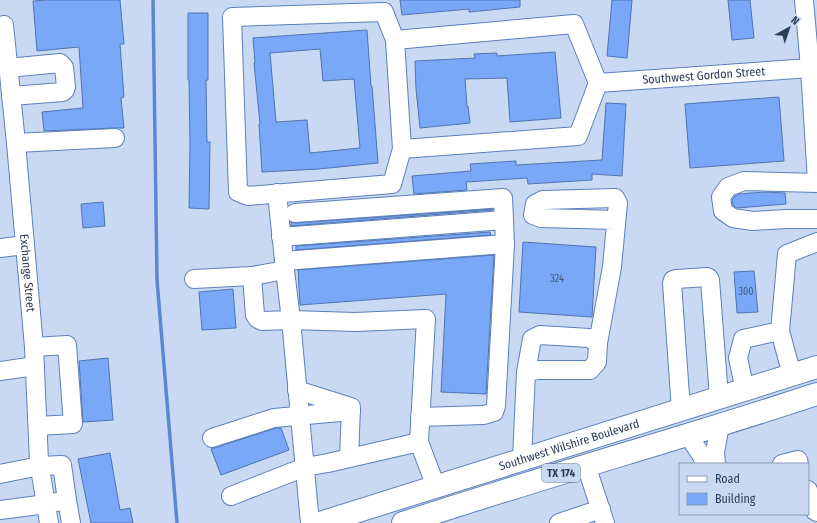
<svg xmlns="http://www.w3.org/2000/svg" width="817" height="523" font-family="'Fira Sans Condensed',sans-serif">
	<rect width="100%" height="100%" fill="#c9d9f3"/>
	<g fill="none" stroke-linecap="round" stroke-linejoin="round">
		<path stroke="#5a88d5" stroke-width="3.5" d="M153,0L157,280L177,523"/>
	</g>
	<g fill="#78a8f7" stroke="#5074af" fill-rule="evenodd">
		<path d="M47,0H120L124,44H120L124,97L121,98L124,128H114L44,131L42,112L83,108L79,47L37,51L33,1Z"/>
		<path d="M400,0H520V7L469,12V9L402,15Z"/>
		<path d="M612,0H632L627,58L607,56Z"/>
		<path d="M728,0H750L754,38L732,40Z"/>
		<path d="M188,13H208V80H206L207,142H210L209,209L189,208L190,144L189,80H188Z"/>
		<path d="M367,30L371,86H372L378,163L319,169L262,172L259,124H260L254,63H255L253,38ZM320,49L323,81L354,79L360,148L310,153L307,120L276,122L270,53Z"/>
		<path d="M555,52L561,118L510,122L507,78L465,79L467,106H468L470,123L420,128L416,89L415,61L475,58L474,54L497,53V56Z"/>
		<path d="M779,97L784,161L690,168L685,104Z"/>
		<path d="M606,103L626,104L622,176L592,174V180L528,184L527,178L466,182L467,190L414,194L412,176L471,171L470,164L516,161V165L602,160Z"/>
		<path d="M764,192L785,193L786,204L737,208L733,205L732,200L735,196L739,194Z"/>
		<path d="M103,202L105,226L83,228L81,204Z"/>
		<path d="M493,209V210L291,226V222L296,223Z"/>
		<path d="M490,232L491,235L296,250V246Z"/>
		<path d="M523,242L596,247L592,317L519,312Z"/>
		<path d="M494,255L486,394L441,392L446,294L300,305L298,270Z"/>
		<path d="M754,271L758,312L737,313L734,272Z"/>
		<path d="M233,289L236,328L202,330L199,292Z"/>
		<path d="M108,358L113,420L83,422L79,361Z"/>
		<path d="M276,428H281L289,450L221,475L211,449Z"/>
		<path d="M110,453L120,510L130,508L133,523H91L78,459Z"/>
	</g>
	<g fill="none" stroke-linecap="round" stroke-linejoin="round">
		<defs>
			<g id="minor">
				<path d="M804,0L810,68L817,181"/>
				<path d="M384,12L395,40L574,24L598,83L578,136L402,149L392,184L248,196L238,192L232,17Z"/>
				<path id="s1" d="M0,26L4,25L16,143L34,347L39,462L49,523"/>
				<path d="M395,40L402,149"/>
				<path d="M8,68L60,63L64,67L66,87L65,90L63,92L11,96"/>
				<path id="s2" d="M598,83L810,68"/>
				<path d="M16,143L115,138"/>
				<path d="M817,183L744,181L728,187L721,197L723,211L733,218L753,221L786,219H817"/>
				<path d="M295,213L503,198L504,220"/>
				<path d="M281,237L504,220L505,244L284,261"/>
				<path d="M0,248L25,245"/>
				<path d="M252,276L255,315L258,319L262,321L291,320L285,270"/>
				<path d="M194,279L252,276L285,270L277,193"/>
				<path d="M780,331L792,375"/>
				<path d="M598,343L612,267L618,203L615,198L543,200L535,204L533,215L541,218L616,220"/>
				<path d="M34,347L67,345L73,424L38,426"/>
				<path d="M0,371L35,366"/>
				<path d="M297,390L351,407L349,458"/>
				<path d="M745,390L738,358L743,339L780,331L787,254L817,242"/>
				<path d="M681,410L672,283L673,280L676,279L707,277L709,278L710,280L719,397"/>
				<path d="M420,417L484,415L494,412L496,406L505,244"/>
				<path d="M688,435L702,456L705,464"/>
				<path d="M212,438L274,418L351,411"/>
				<path d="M522,459L526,372L538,370H590L597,362L598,343L589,338L540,335L532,339L526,372"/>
				<path d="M716,464L715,452L720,425"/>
				<path d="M782,464L798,460L799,464"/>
				<path d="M586,465L605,523"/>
				<path d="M0,474L40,466L62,465L67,500L46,504L0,510"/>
				<path d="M808,490L815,511L817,512"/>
				<path d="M231,496L305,467L328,463L419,442"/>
				<path d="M67,500L71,523"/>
				<path d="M310,523L291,320L355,322L426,319L419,442L436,487"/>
				<path d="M559,523L601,509"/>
			</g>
			<g id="major">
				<path id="s3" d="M320,523L817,367"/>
				<path d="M403,523C497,492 592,464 687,435C730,422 774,408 817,394"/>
			</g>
		</defs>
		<use href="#minor" stroke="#5c80bc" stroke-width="20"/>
		<use href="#major" stroke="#5c80bc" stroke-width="24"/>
		<use href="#minor" stroke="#fff" stroke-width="18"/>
		<use href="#major" stroke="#fff" stroke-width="22"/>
	</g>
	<g text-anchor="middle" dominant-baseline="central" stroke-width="4" stroke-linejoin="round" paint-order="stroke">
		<g font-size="10" fill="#3f587f">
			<text x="557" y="279">324</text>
			<text x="746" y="292">300</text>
		</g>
		<rect fill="#c9d9f3" stroke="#5b6c86" stroke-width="1" x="542" y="464" width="38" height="18" rx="3"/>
		<g font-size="11" font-weight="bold" fill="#2c3d57">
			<text x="561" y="473">TX 174</text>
		</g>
		<g font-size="12" fill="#2c3d57" stroke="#c9d9f3">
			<text stroke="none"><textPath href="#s2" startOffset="106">Southwest Gordon Street</textPath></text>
			<text stroke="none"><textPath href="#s1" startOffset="253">Exchange Street</textPath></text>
			<text stroke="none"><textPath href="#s3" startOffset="261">Southwest Wilshire Boulevard</textPath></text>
		</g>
	</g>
	<rect x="679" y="463" width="130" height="52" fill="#c9d9f3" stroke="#8a9bb5"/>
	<rect x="687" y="476" width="20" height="6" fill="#ffffff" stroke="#8a9bb5"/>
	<text x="715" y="483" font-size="12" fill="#2c3d57">Road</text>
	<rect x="687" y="493" width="20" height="12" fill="#78a8f7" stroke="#8a9bb5"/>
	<text x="715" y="503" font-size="12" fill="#2c3d57">Building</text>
	<g transform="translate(789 28) rotate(40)" stroke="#c9d9f3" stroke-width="3" paint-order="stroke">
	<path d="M0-3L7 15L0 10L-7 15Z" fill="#2c3d57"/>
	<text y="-6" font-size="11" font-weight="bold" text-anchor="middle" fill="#2c3d57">N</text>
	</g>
</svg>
